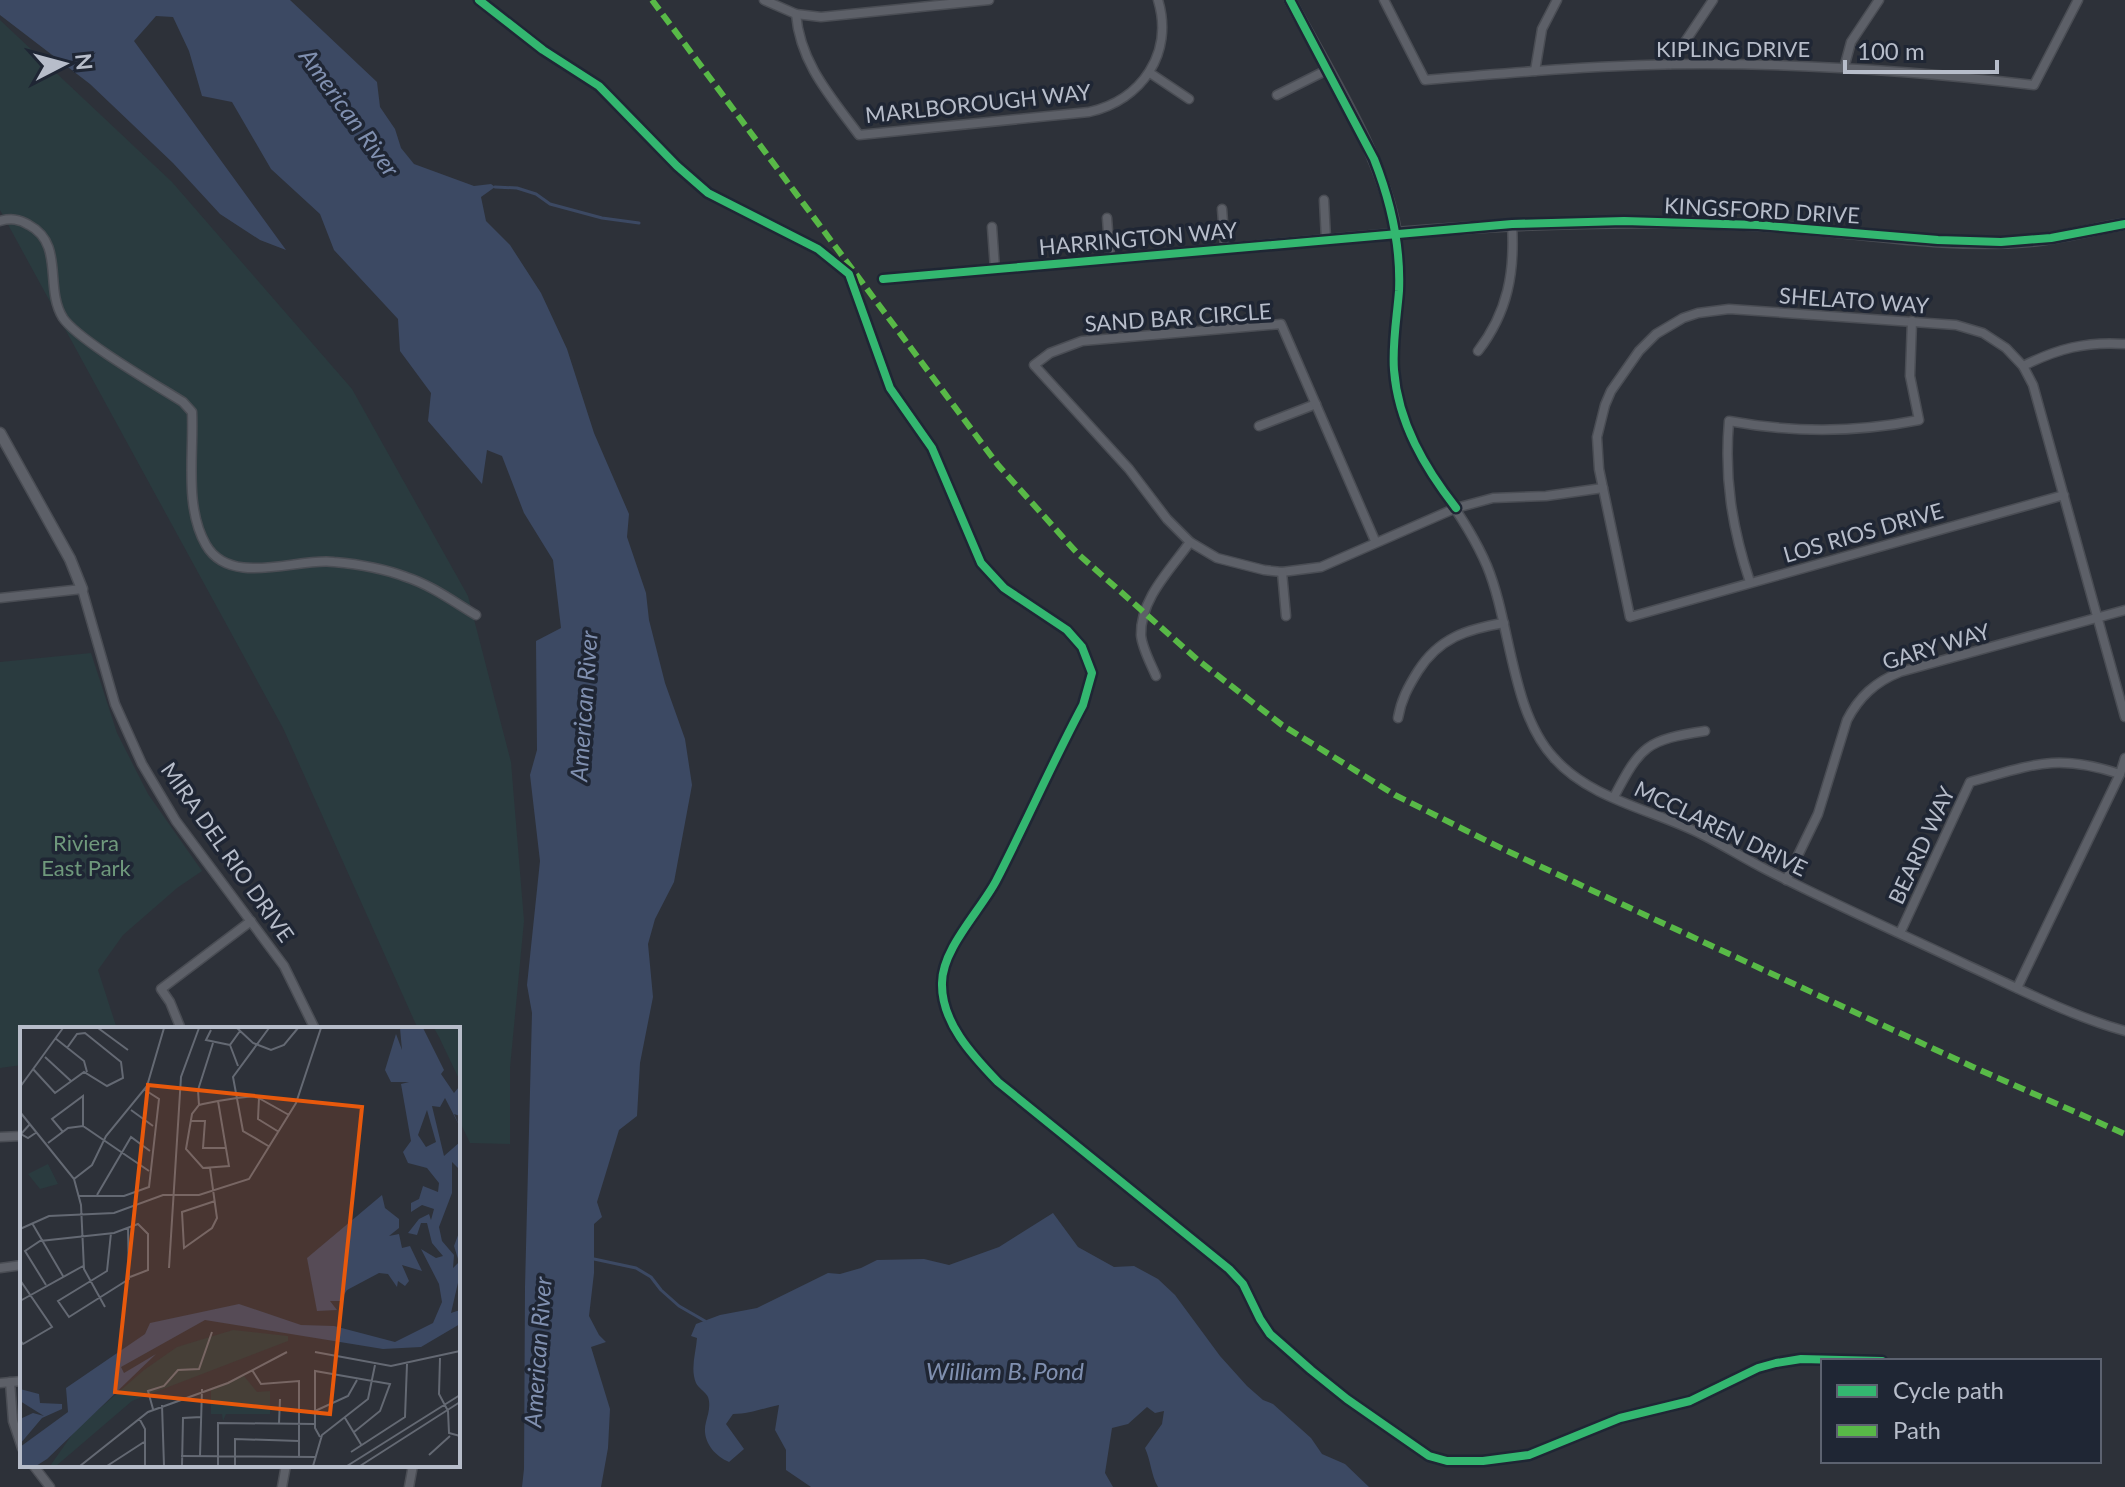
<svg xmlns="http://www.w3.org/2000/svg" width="2125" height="1487" font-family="Lato,sans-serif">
	<rect width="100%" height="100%" fill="#2d3139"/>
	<g fill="#2a3b3f">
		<path d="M0,20L172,182L352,389L468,596L511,762L524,921L510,1068V1144L470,1143L458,1118V1029H418L283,728L0,210Z"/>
		<path d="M91,653L117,733L148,794L202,871L177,888L123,935L98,970L117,1029H22V1065L0,1068V662Z"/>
	</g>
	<g fill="#3c4963">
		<path d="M0,0H290L377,82L380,107L395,129L401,148L414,164L474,186L491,184L495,187L481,197L486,221L510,245L541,293L567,349L594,433L629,514L627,537L646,593L649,620L665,683L685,739L692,785L674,882L655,919L648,944L653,997L640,1063L637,1116L619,1130L597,1202L602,1217L594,1224V1273L589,1316L599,1335L606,1342L591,1347L610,1409L608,1448L601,1487H522L524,1469L525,1287L532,1013L527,985L540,861L530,775L537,750L536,641L561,628L553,560L524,513L502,456L487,450L482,484L428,421L431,393L400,351L398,319L334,250L320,214L271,169L232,102L202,96L189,51L173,17L156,16L134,41L286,250L260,240L220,214L173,163L90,84L0,15Z"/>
		<path d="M1053,1213L1078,1247L1114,1267L1134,1266L1158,1279L1175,1295L1220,1356L1247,1386L1263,1400L1273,1404L1311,1438L1322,1454L1345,1464L1369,1487H1158C1151,1475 1151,1461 1145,1448L1162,1424L1164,1411L1155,1413L1147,1407L1128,1424L1112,1428L1105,1473L1113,1487H811L786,1470V1450L775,1430L779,1405C763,1408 750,1414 733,1414L726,1424L744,1449L729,1462C714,1456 701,1440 706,1422C708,1414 711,1406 708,1397C706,1392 698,1388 696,1383C690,1368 696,1353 697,1338L691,1336L696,1324L720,1315L757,1308L828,1273L840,1274L861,1268L877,1260L924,1259L949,1265L999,1247Z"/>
	</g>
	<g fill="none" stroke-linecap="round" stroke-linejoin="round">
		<g stroke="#3c4963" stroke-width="3">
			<path d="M495,187L517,188L536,194L550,204L602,218L639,223"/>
			<path d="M594,1259L636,1268L651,1277L661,1290L679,1306L705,1321"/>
		</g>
		<defs>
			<g id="minor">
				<path d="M764,0L796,14L821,17L989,0"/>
				<path d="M1384,0L1425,80C1518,72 1611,64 1705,64C1815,64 1925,72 2034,85L2078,0"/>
				<path d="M796,14C800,63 831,97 859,135L1089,112C1142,100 1174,53 1158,0"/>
				<path d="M1670,64L1713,0"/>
				<path d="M1844,68L1851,42L1879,0"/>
				<path d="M1535,71L1542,29L1557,0"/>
				<path d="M1150,73L1189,99"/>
				<path d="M1277,95L1327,70"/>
				<path d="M1324,200L1326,239"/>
				<path d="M1222,209L1225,248"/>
				<path d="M1107,218L1110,258"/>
				<path d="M0,221C11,218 19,219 29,225C65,244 44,288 63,318C78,340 156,385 183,402L192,412C194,454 184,507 206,545C231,588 298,557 334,562C357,564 385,569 406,577C431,585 454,602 476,615"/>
				<path d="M992,227L995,269"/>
				<path d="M883,279L1396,233C1398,253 1400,273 1399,293C1396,327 1390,361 1398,395C1414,465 1460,503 1487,566C1511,624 1511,712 1554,758C1591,800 1655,810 1703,835C1725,846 1745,859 1767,870C1833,904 1902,934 1969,966C2020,989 2071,1016 2125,1031"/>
				<path d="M1478,351C1508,312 1515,272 1512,224"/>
				<path d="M2023,366C2057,349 2086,341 2125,344"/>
				<path d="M1259,426L1316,404"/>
				<path d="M2064,495L1630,617L1599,469L1597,437L1605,405L1611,391L1639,351L1656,334L1683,318L1698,313L1729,309L1956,325L1983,333L2006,348L2023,366L2033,385L2125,717"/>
				<path d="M1376,543L1281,324L1082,341L1050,353L1034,365L1129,469L1167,519L1190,542L1217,558L1264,570L1282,572L1321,567L1456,508L1493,498L1546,496L1603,488"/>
				<path d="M1282,572L1286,616"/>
				<path d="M1750,582C1732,528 1724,478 1729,421C1794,433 1854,433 1919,420L1910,376L1912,321"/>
				<path d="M0,598L82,589L115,704L142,764L176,821L284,966L315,1029"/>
				<path d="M1156,676C1151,664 1142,648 1141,635C1140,599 1171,569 1190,542"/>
				<path d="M1398,718C1401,700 1408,687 1418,671C1439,638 1467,629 1504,623"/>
				<path d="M1614,797C1641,745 1647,740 1705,731"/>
				<path d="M1786,880L1818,814L1847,720C1859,697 1875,682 1900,672L2125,610"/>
				<path d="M1900,933L1970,782C2032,765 2056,753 2120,774"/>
				<path d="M2017,988L2120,774L2125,758"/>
				<path d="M181,1029L170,1002L161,989L251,921"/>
				<path d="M0,1137L22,1136"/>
				<path d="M0,1268L22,1265"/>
				<path d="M10,1382L13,1421L22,1448"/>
				<path d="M0,1383L22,1381"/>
				<path d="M33,1465L50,1487"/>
				<path d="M282,1487L286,1465"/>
				<path d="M409,1487L413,1465"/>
			</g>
			<g id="tertiary">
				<path d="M1290,0C1327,70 1383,155 1396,233C1516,223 1635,219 1755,225C1846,229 1938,249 2029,241C2061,238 2093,229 2125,224"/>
				<path d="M0,433L70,559L82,589"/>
			</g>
		</defs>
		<use href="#minor" stroke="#4a4d54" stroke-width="11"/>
		<use href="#tertiary" stroke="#4a4d54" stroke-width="13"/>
		<use href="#minor" stroke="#5d6068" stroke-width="8"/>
		<use href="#tertiary" stroke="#5d6068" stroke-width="10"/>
		<path stroke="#58b947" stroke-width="6" stroke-dasharray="12 6" stroke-linecap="butt" d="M652,0L998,465L1078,554L1199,661L1282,725L1395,795L1505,850L1973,1067L2125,1134"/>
		<defs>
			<g id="cycleway">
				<path d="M479,0L543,50L599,86L677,166L708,193L818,249L849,274L890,388L932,448L981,563L1004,588L1067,630L1082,647L1092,673L1083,705C1052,763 1026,823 996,881C980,911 942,949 942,983C941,1022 972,1055 998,1082L1229,1269L1243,1284L1260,1319L1270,1334L1311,1370L1347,1399L1429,1456L1447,1461H1483L1529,1455L1620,1418L1690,1401L1758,1368L1776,1363L1801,1359L1882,1361"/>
				<path d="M1290,0L1374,159C1391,202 1401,244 1399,291C1397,317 1392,344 1394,370C1398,423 1425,468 1456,508"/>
				<path d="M883,279L1512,224L1624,221L1758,225L1938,240L2001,242L2051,238L2125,224"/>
			</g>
		</defs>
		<use href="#cycleway" stroke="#1f2634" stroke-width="13"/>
		<use href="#cycleway" stroke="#33b770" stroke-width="8"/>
	</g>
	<g text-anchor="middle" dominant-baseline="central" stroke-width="7" stroke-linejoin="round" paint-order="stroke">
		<g font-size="22" fill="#b7bdca" stroke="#1f2634">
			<text x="1733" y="48">KIPLING DRIVE</text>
			<text transform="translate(978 103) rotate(-6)">MARLBOROUGH WAY</text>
			<text transform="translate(1762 210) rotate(3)">KINGSFORD DRIVE</text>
			<text transform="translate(1138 238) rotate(-5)">HARRINGTON WAY</text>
			<text transform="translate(1854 300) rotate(4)">SHELATO WAY</text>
			<text transform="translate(1178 317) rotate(-4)">SAND BAR CIRCLE</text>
			<text transform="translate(1863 532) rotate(-16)">LOS RIOS DRIVE</text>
			<text transform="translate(1936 646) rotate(-17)">GARY WAY</text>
			<text transform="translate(1721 828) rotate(26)">MCCLAREN DRIVE</text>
			<text transform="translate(1921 845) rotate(-65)">BEARD WAY</text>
			<text transform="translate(228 852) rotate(55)">MIRA DEL RIO DRIVE</text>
		</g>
		<g font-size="22" fill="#6f997c" stroke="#1f2634">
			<text x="86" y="842">Riviera<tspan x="86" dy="25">East Park</tspan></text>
		</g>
		<g font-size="24" font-style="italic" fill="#8090b0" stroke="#1f2634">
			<text transform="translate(350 112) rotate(54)">American River</text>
			<text transform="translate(583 706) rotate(-86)">American River</text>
			<text transform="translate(537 1352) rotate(-86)">American River</text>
			<text x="1005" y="1370">William B. Pond</text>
		</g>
	</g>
	<g transform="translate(20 1027)">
		<rect width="440" height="440" fill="#2d3139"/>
		<path d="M414,1H440V54L419,10ZM28,137L38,157L20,162L8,147ZM213,303L268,309V314L112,374L36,439H30L56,402L124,343L157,320ZM224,349L237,365L250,364V387H206L203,394L202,387H191V361Z" fill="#2a3b3f"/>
		<path d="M380,1H403L424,43L421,47L434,66L439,60L440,89L434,87L440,100L425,71L420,80L412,79L424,129L440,115V143L432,135V166L419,200L422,214L434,228L433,241L439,235L434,219L440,203V247L431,286L440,283V297L401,320L363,322L185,293L101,340L104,346L136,327L27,432L16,439H0V420L48,385L46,361L125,307L130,296L219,277L281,298L314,299L375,315L413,296L422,275L419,257L401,222L416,231L423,229L412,216L407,196H401L397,208L388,206L399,192L409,187L411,193L414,182L402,178L391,185V176L399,172L403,159L418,165L419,156L407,141L388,136L383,125L391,114L381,57L389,55H371L365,43L376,7L382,23ZM407,83L416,115L406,120L398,108ZM362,168L365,181L379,192V201L369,209L379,207L382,221L390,219L402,244L382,238L389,254L385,259L378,254L377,260L368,247L359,246L327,263L320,274H310L317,283L297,284L287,231ZM0,362L19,367L20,376L42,377V382L22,391L0,417V392L13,386L24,389L0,374Z" fill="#3c4963" fill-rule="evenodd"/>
		<path fill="none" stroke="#646973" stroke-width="2" d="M78,1L108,23M217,1L233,16L251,23L264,18L278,1M249,1L213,50L223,104L250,120M191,3L186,13L210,18M35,11L64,34L67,45M25,30L51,54M218,39L210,18L220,4M13,42L35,66L64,45L87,59L103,51L101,35L65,6L57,7L47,21M0,60L43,1M239,71L238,92L259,105M198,74L209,139L183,141L166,122L172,87L179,78L183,77L198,74L217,71L235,69L269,88M179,78L178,63L193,16M111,83L133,99M0,85L54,152L61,178L64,242L85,280M171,94H185L183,121H206M10,97L1,107L8,111L17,105M43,105L32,92L63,69V99M28,116L48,101L63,99L129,144M190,141L197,191L192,201L164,221L162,185L195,174M54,152L72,138L86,109L127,59L144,1M77,168L111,110L130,124M59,169H104L129,160L139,72L125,63M12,196L43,249M0,202L29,189L94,186L143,168H179L229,152L276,76L301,1M91,206L87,244L38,274L49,290L109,252L108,200M149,241L161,50L179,1M0,253L32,300L3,317L0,313M26,258L5,224L20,214L94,206L118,197L128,207V243L110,250M0,274L63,239M295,325L371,339L440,324M420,331L419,367L428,384L429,406L440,409M232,343L241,357L279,354V429M142,378L144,439M133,382L128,364L144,359L158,343L179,342L192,305M295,384L328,369L337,353M119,391L125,402V439M325,391L342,419M259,396L260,372M300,410L295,401V344L370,357L360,384L334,405M331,425L385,390L387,337M409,428L430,409M161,429L295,430M180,429L182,362M60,439L128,385L208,356L267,325M87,439L124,415M162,439L163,391L181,390M198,439V396L295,397M215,439V412L279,414M293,439L302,408L348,372L355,338M327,439L440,368M340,439L440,375"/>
		<path fill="#e8590c" fill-opacity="0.15" stroke="#e8590c" stroke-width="4" d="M128,58L342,80L310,387L95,365Z"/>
		<rect width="440" height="440" fill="none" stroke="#b7bdca" stroke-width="4"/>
	</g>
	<rect x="1821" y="1359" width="280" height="104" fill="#1f2634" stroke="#5c6270" stroke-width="2"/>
	<rect x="1837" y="1385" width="40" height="12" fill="#33b770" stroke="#5c6270" stroke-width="2"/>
	<text x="1893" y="1399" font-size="24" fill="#b7bdca">Cycle path</text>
	<rect x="1837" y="1425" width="40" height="12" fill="#58b947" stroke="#5c6270" stroke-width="2"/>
	<text x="1893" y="1439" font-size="24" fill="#b7bdca">Path</text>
	<g transform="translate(64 64) rotate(84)" stroke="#1f2634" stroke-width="6" paint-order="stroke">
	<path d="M0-6L14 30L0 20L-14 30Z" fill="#b7bdca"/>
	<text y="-12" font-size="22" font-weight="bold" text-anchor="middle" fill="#b7bdca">N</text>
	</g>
	<path d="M1845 60v12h152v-12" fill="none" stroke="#b7bdca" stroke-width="4"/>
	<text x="1857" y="60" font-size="24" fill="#b7bdca" stroke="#1f2634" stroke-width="6" paint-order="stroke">100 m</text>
</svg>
